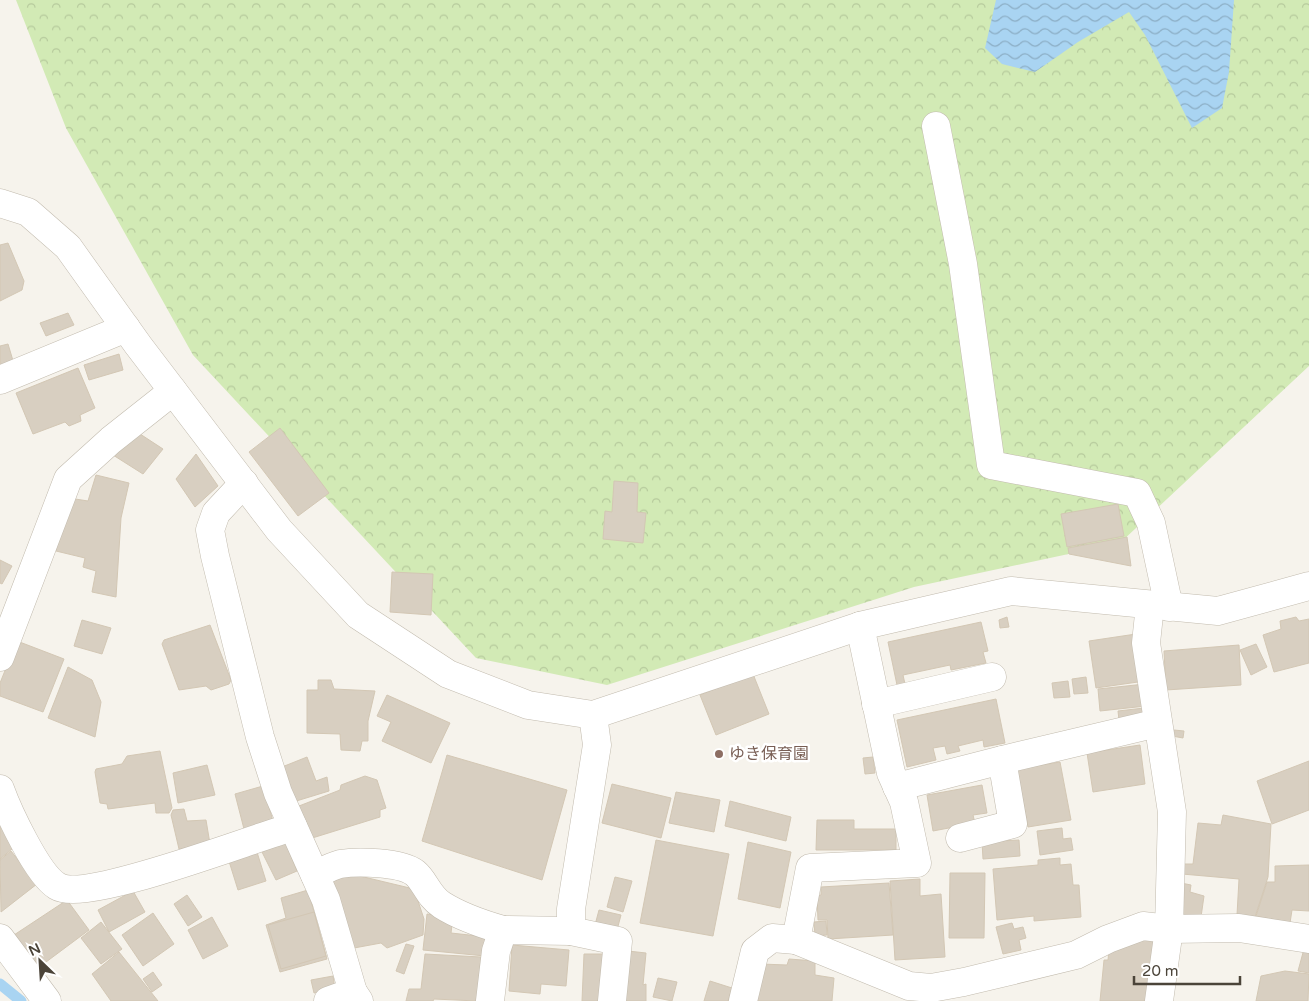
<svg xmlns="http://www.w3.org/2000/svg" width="1309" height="1001" font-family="'Varela Round','Noto Sans JP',sans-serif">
	<defs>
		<pattern id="forest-crowns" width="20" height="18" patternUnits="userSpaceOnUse" patternTransform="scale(1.25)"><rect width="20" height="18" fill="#d2eab5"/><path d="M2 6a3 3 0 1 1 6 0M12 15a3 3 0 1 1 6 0" fill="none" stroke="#b6ca9c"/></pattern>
		<pattern id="water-waves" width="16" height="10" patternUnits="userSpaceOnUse" patternTransform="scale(1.25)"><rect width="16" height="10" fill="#a9d4f2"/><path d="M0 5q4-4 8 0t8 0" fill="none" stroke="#8caec5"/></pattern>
	</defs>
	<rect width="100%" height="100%" fill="#f6f3ec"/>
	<path fill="url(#forest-crowns)" d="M16,0H1309V366L1120,543L914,587L607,685L476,658L193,355L66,128Z"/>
	<path fill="url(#water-waves)" d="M996,0H1234L1229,72L1222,108L1192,128L1145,35L1129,12L1078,42L1035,72L1002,64L985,48Z"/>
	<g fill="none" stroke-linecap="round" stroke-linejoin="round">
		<path stroke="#a9d4f2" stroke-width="11" d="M0,984L21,1001"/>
	</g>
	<g fill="#d8cfc1" stroke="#d3c7b4">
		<path d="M8,243L24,281L22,290L0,301V245Z"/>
		<path d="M68,313L74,325L46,336L40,323Z"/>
		<path d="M8,344L14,364L0,368V346Z"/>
		<path d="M119,354L123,370L89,380L84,365Z"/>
		<path d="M78,368L95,408L80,415L81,421L69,426L65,422L33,434L16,393Z"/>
		<path d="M280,428L329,493L298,516L249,452Z"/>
		<path d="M137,432L163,449L143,474L113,455Z"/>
		<path d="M196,454L218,486L195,507L176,479Z"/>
		<path d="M96,475L129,483L121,518L116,597L92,592L96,571L83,567L85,558L56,551L69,498L88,501Z"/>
		<path d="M614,481L638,483L637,512L646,513L643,543L603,539L605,511L612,512Z"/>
		<path d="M1118,504L1124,536L1067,547L1061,514Z"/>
		<path d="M1127,537L1131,566L1069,554L1068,548Z"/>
		<path d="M0,560L12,566L2,584L0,583Z"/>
		<path d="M392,572L433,574L431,615L390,612Z"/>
		<path d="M1007,617L1009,627L1000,628L999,620Z"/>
		<path d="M1296,617L1299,621L1309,619V663L1274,672L1263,635L1281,629L1280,621Z"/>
		<path d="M82,620L111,628L102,654L74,646Z"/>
		<path d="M981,622L988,651L983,652L986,663L951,670L950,665L903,675L905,684L897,685L888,642Z"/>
		<path d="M210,625L231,680L229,684L211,690L206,686L179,690L162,644L164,640Z"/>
		<path d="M1136,634L1138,682L1096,688L1089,641Z"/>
		<path d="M17,641L64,659L43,712L0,696V683Z"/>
		<path d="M1256,644L1267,667L1251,675L1240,650Z"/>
		<path d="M1239,645L1241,685L1166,690L1164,651Z"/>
		<path d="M68,667L92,680L101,702L95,737L48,718Z"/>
		<path d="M753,674L769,714L716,735L700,695Z"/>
		<path d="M1086,677L1088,693L1074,694L1072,679Z"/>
		<path d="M318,680H331L334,689L375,691L368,721V741H362L360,751L341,750L340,734L307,733V690H318Z"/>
		<path d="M1068,681L1070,697L1054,698L1052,683Z"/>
		<path d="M1145,684L1146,706L1100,711L1098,689Z"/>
		<path d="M387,695L450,723L431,763L382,741L391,722L377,716Z"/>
		<path d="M996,699L1005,743L984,747L983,740L958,746L960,751L947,754L945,746L933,748L936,760L907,767L897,720Z"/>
		<path d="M1144,708V716L1119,720L1118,711Z"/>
		<path d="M1174,730L1184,731L1183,738L1172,736Z"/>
		<path d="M1140,745L1145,784L1093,792L1087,753Z"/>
		<path d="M160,751L172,808L169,813H156L155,803L108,809L107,804L100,803L95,772L96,769L122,764L127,756Z"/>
		<path d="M447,755L567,790L542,880L422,841Z"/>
		<path d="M307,757L316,781L327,777L329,791L293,802L282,767Z"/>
		<path d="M873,757L875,773L865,774L863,758Z"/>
		<path d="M1309,761V810L1272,824L1257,781Z"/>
		<path d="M1060,762L1071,820L1028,827L1017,769Z"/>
		<path d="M207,765L215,795L178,803L173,773Z"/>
		<path d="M365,776L377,780L386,808L380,810V817L309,839L299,806L340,790L341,785Z"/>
		<path d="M612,784L671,798L661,838L602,823Z"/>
		<path d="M982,785L987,813L973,815L975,823L933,831L927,795Z"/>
		<path d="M263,786L273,821L244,829L235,794Z"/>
		<path d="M676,792L720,800L714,832L669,823Z"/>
		<path d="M730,801L791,817L786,841L725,826Z"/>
		<path d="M184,809L187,821L206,820L210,844L179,849L171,815L173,810Z"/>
		<path d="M1223,815L1271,824L1268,877L1255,917L1237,915L1239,879L1182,874L1183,864H1193L1198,823L1221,825Z"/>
		<path d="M817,820H854V829H896V850H816Z"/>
		<path d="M5,821L12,849L0,859V825Z"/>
		<path d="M1062,828L1063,839L1071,838L1073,850L1040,855L1037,831Z"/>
		<path d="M656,840L729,854L713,936L640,923Z"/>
		<path d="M1019,840L1020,856L983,859L982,842Z"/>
		<path d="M285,841L297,871L276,880L262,852Z"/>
		<path d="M748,842L791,852L780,908L738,899Z"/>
		<path d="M256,849L266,881L238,890L228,858Z"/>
		<path d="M11,851L37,884L1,912L0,860Z"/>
		<path d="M1060,858V865L1071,864L1073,885H1079L1081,917L1034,921V916L997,920L993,869L1038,865V860Z"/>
		<path d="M1309,865V911L1292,910L1290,923L1256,916L1267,882H1275V866Z"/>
		<path d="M343,872L414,889L424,919L423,935L387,948L381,943L354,948L330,878Z"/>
		<path d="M950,873H985L984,938H949Z"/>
		<path d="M615,877L632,881L623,912L607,907Z"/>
		<path d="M920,879V896L941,894L945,957L895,960L890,881Z"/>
		<path d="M889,883L893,935L828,939L827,920H818L817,896L821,895V887Z"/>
		<path d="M1181,883L1191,885L1190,892L1204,896L1200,924L1176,920Z"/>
		<path d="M308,890L327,959L280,972L266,925L286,918L281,898Z"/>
		<path d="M133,891L145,912L109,932L98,910Z"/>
		<path d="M187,895L202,917L188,926L174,904Z"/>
		<path d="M67,900L89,930L38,968L14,935Z"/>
		<path d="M599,910L621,915L617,930L595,925Z"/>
		<path d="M314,912L326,956L281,969L268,925Z"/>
		<path d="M153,913L174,944L143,966L122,935Z"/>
		<path d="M427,914L453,917L451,933L487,937L485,956L423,950Z"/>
		<path d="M212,917L228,946L203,959L188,930Z"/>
		<path d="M826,921L827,935L815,936L814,922Z"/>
		<path d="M101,922L122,949L101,964L81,938Z"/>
		<path d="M1012,923L1014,929L1023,927L1026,938L1019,940L1021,950L1003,954L996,927Z"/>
		<path d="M1132,936L1154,939L1150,1001H1100L1104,960H1108L1109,950Z"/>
		<path d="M406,944L414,946L404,974L396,971Z"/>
		<path d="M512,945L569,950L566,986L541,984L540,994L509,991Z"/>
		<path d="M1304,949L1309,950V973L1298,971Z"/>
		<path d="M628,951L646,953L643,985L646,984V1001H621Z"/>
		<path d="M119,952L158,1001H111L92,974Z"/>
		<path d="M425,954L481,957L477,1001L434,999L433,1001H406L409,989H421Z"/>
		<path d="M584,954H610L608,1001H582Z"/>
		<path d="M789,959L815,961V975L834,978L832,1001H757L761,964L787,965Z"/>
		<path d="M1285,971L1309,974L1308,1001H1256L1261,976Z"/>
		<path d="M153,972L162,985L152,992L143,979Z"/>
		<path d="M333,976L335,989L314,993L311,980Z"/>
		<path d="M658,978L677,982L672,1001L653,997Z"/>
		<path d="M710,981L732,988L728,1001H704Z"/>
	</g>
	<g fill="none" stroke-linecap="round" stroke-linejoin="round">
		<defs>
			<g id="minor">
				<path d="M936,126L963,264L991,465L1137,493L1151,523L1169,607"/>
				<path d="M0,203L28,212L68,247L138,345L279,530L358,615L448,674L528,705L593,715L860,626L1011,591L1218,611L1309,586"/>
				<path d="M0,380L126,328"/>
				<path d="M244,483L216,513L210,530L215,556L260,737L278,793L326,900L353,992L359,1001"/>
				<path d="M1150,605L1146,643L1172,812L1169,929L1159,1001"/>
				<path d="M0,657L68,479L111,440L173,391"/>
				<path d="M876,704L992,677"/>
				<path d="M1002,760L1158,723"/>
				<path d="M897,787L1002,760L1013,824L960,838"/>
				<path d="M0,789C8,811 37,874 57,886C86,904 252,838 293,827"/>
				<path d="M315,875C323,871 332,866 340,864C357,861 401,862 415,873C425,881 428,896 442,905C461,917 482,924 503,930"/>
				<path d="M571,931L618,941L612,1001"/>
				<path d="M0,938L47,1001"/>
				<path d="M796,940L909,986L931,988L964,982L1076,955L1108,939L1143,926L1169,929L1239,928L1309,939"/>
				<path d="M328,1001L353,992"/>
				<path d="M490,1001L496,951L503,930L571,931V909L597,745L593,715"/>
				<path d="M743,1001L755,951L772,938L796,940L810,868L917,863L904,802L891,773L860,626"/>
			</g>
		</defs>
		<use href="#minor" stroke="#c2bbae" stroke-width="29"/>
		<use href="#minor" stroke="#fff" stroke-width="28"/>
	</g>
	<circle fill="#8d6e63" stroke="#fff" stroke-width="2" cx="719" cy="754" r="5"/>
	<g text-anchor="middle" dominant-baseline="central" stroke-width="5" stroke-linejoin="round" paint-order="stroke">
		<g font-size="16" fill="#785e54" stroke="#fff" text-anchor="start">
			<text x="729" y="754">ゆき保育園</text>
		</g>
	</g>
	<g transform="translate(40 961) rotate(335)" stroke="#ffffff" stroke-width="4" paint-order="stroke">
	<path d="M0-4L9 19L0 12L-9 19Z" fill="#4b4439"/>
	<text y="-8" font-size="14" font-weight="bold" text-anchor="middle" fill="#4b4439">N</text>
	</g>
	<path d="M1134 976v8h106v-8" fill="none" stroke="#4b4439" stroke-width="2.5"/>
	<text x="1142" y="976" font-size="15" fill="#4b4439" stroke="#ffffff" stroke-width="4" paint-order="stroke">20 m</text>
</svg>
